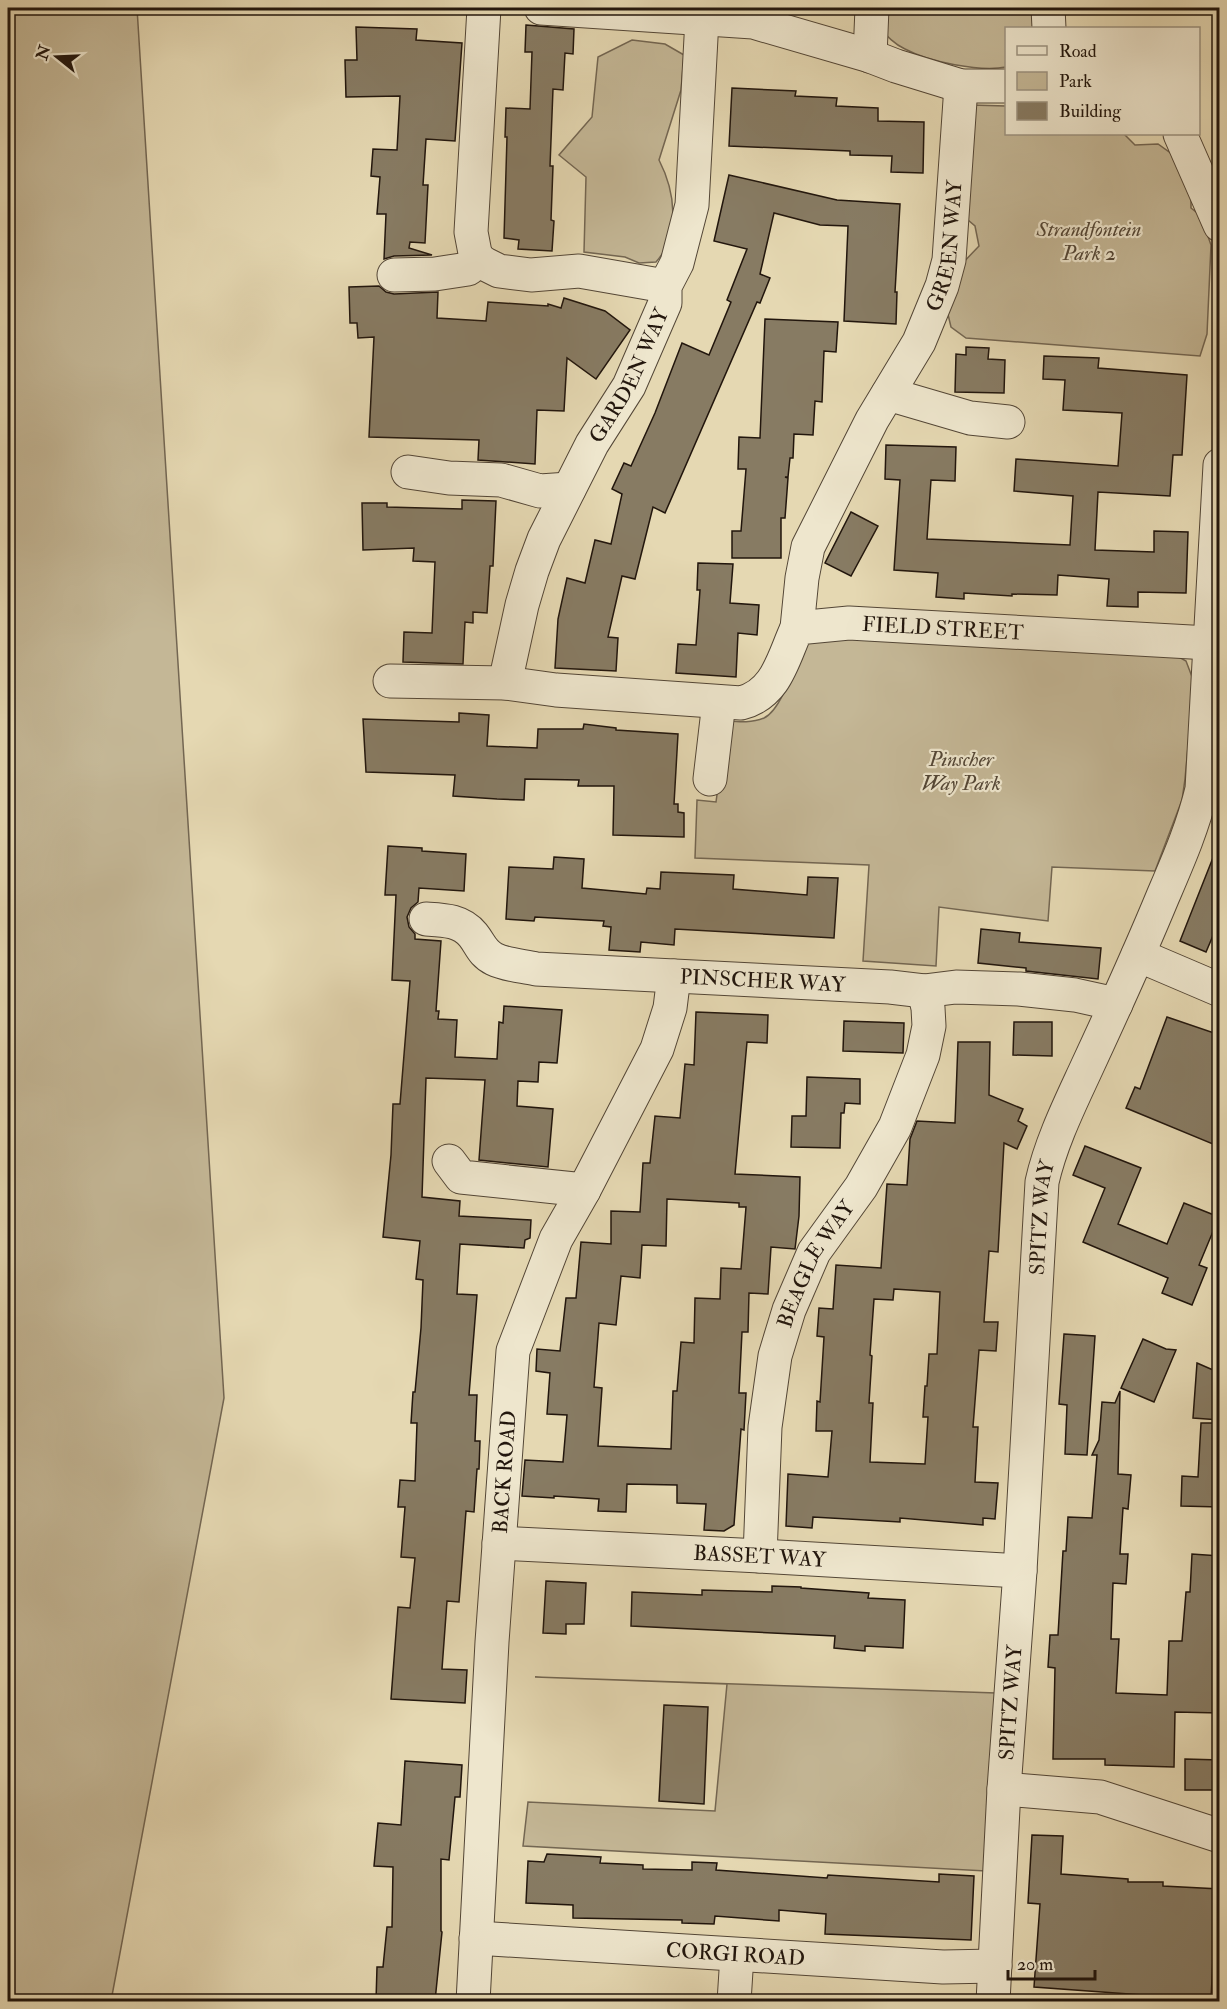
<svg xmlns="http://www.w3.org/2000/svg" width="1227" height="2009" font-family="'IM FELL Double Pica',serif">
	<rect width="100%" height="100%" fill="#e5d8b2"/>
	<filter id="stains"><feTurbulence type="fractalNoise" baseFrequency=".00333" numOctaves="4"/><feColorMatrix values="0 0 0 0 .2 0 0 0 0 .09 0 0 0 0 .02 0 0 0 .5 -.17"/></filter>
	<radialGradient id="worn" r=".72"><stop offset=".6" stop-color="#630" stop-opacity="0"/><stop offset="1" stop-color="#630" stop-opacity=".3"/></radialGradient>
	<g fill="#c4b796" stroke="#736652" stroke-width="1.5">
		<path d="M8,8H137L224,1398L111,2001H8Z"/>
		<path d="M880,8H1041L1040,28H1006V67C980,72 929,62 905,49C894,44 887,36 880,28Z"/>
		<path d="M632,40L665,44L684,55L681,90L659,160C675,191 681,234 656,262L639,263L625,257L584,252L586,177L559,155L592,117L598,57Z"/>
		<path d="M970,105L1006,106V134H1124L1135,145L1158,144L1183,162L1191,192V208L1201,216L1211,245L1207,334L1200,356L966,338L951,327L946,306L958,268L979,246L975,226L962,215Z"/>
		<path d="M824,633L1163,648L1186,661L1194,682L1185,779L1182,800L1155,871L1052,867L1048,921L939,907L936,966L863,961L869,865L695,858L697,800L716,802L727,721C740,722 752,723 764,718C782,710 796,661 804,643Z"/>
		<path d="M535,1677L996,1693L986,1871L523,1846L528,1802L715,1811L727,1684Z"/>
	</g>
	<g fill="#877b63" stroke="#22160d" stroke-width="1.5" fill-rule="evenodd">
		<path d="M526,25L574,29L573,54L565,53L563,90L553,89L550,166H553L551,220L554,221L552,251L518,249L519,240L504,238L507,137H505L506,108L530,109L532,52H525Z"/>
		<path d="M356,27L417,29L416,40L462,43L455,141L426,139L423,185H428L425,243L410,242L409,248L432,255L394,256L384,259L386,214H377L380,177L371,176L373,149L397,150L400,96L346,97L345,60H357Z"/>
		<path d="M732,88L796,91L795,96L837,98L836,106L878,108V121L924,122L923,173L891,172L892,156L850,155V151L729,146Z"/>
		<path d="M729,175L837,200L900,204L895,292H897L896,324L844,321L848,226L820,225L774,213L760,274L770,278L760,303L757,302L665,513L653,507L635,579L622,576L608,637L618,638L616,671L555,668L558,619L567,578L585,583L595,540L611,544L622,494L612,489L624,463L631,466L655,413L682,343L709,355L731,302L727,300L747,249L714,241Z"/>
		<path d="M379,286L386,292L394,294L438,292L437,318L486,321L488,302L548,306V304L561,308L564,298L605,311L630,330L596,379L567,358L564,411L537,410L535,464L478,460L479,440L369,437L374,337L358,338L357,323H350L349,287Z"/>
		<path d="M765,319L838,322L836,352L824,351L822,402L815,401L813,435L794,434L793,458H790L788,477H785L788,478L785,518H781V558H732V531H741L746,469H738L739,437L760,438Z"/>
		<path d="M966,347L989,348L988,359L1005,360L1004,393L955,392L956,354L966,355Z"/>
		<path d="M1044,356L1099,358L1098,368L1187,375L1182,455H1173L1170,496L1098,492L1095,550L1154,552V531L1188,532L1186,593L1138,592V607L1107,606L1109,579L1058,575L1057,595L1012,594V596L964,593V599L936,597L938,573L894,570L900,480L885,479L886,445L956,447L955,481L931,480L927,539L1070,545L1073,496L1014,491L1016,459L1118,466L1122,413L1063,410L1065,380L1043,379Z"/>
		<path d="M462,500L496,501L493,566H490L487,613L473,612V623L465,622L463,664L403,662L404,632L432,633L435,562L413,561L414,548L363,550L362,503H387V507L462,509Z"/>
		<path d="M851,512L878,526L851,576L825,563Z"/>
		<path d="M698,563L733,564L730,603L759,605L757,635L738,633L736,677L676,673L678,644L696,645L700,590H697Z"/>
		<path d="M459,713L489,715L487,746L537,748L538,729H583L584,724L616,728V730L678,734L674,804H678V812L684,813V837L613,835L614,786H578L579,780L525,779L524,800L497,799L453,796L455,775L366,772L363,719L459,722Z"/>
		<path d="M1218,845L1220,919L1206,952L1180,941Z"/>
		<path d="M388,846L422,848V851L466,854L464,891L419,888L418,902L411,908L407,917L409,927L415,934V939L441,941L436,1011H439L438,1019L457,1020L455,1057L497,1059L499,1022L503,1023L504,1006L562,1010L557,1063L539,1062L538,1082L518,1081L517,1106L553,1109L548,1167L479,1160L485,1080L426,1078L422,1197L460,1201L459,1216L531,1220L530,1238L525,1240L524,1248L460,1244L457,1294L477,1295L469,1395H477L475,1441H480L479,1469H477L474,1512L466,1511L459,1602L447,1601L442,1669L467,1670L465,1703L391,1699L398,1607L410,1608L415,1558L401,1557L405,1507H398L400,1480L415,1481L417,1423H411L413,1392H415L421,1328L423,1280L416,1279L420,1241L383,1237L391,1155L393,1104H400L410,981L392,980L396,895H385Z"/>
		<path d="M554,857L584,859L582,888L646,894L647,888L660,889L661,872L734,875L733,889L807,895L808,877L838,878L834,938L675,929L674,945L641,942L640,952L609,950L611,927L603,926L604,921L535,917L534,921L506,919L509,867L553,869Z"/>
		<path d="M981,929L1020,933L1019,942L1101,948L1098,979L1026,971V968L978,963Z"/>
		<path d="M696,1012L768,1015L767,1043L747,1042L735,1174L800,1177L799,1216L795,1249L771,1247L768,1294L749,1293L748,1332H742L739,1393H746L744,1430L741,1429L734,1525L724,1531L704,1530L706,1504L677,1503V1485L627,1484L626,1512L598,1511L599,1499L554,1496V1498L522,1496L525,1460L563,1462L567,1415L547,1414L550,1373L536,1371L537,1349L560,1351L566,1298H576L581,1242L611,1244V1211L640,1212L643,1163H650L655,1116L680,1118L685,1064L694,1065ZM667,1199L739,1203V1207H746L741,1269L721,1268L720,1299L695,1298L694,1343L681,1342L677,1391H673L671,1449L598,1446L602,1388L594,1387L599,1323L616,1325L621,1276L640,1278L642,1245L666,1246Z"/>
		<path d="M1167,1017L1220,1035V1147L1126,1108L1135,1087L1140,1089Z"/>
		<path d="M844,1021L904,1023L903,1053L843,1051Z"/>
		<path d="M1014,1022H1052V1056L1013,1055Z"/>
		<path d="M958,1042H990L989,1095L1023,1109L1018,1121L1027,1126L1017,1149L1004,1143L998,1252L989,1251L984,1322H998L996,1351L979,1350L973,1427H978L975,1482L998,1483L995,1519L983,1518V1525L900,1518V1522L813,1517L812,1528L786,1526L788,1474L828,1477L832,1431H816L817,1401L820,1402L824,1337L817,1336L819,1308L833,1309L836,1265L881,1268L887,1184L907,1185L910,1139L917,1121L955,1123ZM894,1289L940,1292L937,1354H929L927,1386H925L923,1417H928L925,1464L870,1462L873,1403H869L872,1356L870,1355L874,1299L893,1300Z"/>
		<path d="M807,1077L860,1079V1104L845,1103L844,1113H841L840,1148L791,1147L792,1116H806Z"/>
		<path d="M1085,1146L1141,1168L1118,1224L1167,1244L1184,1203L1219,1217L1199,1265L1207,1268L1192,1305L1162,1293L1168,1278L1083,1242L1105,1188L1073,1175Z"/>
		<path d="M1064,1334L1095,1336L1087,1455L1065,1454L1067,1405L1059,1404Z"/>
		<path d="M1143,1339L1166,1349L1176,1350L1154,1402L1121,1388Z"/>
		<path d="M1197,1363L1220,1373V1420L1193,1418Z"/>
		<path d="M1120,1391L1118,1474L1131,1475L1128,1509L1123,1508L1120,1554H1128L1126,1584L1113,1583L1111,1639H1119L1116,1693L1167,1695L1169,1641H1182L1186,1592H1190L1192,1554L1220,1556L1218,1685H1220V1713L1175,1712L1174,1767L1105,1765V1759H1053L1055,1668L1048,1667L1050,1635H1058L1063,1551H1066L1068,1517L1092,1518L1097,1455H1092L1099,1440L1102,1402L1115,1403Z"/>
		<path d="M1201,1423H1220V1507L1181,1506L1182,1476L1198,1477Z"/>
		<path d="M546,1581L586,1583L584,1624H566V1634L543,1633Z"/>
		<path d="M772,1586L801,1587V1588L869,1593L868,1598L905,1600L903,1648L865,1646V1651L834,1648L835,1636L631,1626L632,1592L702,1595V1590L772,1592Z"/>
		<path d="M664,1705L708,1707L704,1804L659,1801Z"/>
		<path d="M1185,1759L1220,1760V1790H1185Z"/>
		<path d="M405,1761L462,1765L460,1797H455L449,1860L441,1859V1931L442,1932L435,2001H376L377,1967H383L387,1927H392L393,1867L374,1866L378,1823L401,1825Z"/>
		<path d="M1032,1835L1063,1836L1061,1874L1128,1879V1882H1163V1886L1220,1889V1917H1215L1211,2000L1034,1987L1040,1904L1028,1903Z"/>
		<path d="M547,1854L601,1857L600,1863L643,1865V1869L692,1870V1862L717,1863L716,1870L827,1878L828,1875L939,1882V1874L974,1876L971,1940L825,1934L826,1914L779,1910V1921L715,1916L714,1924L682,1923V1920L573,1918V1905L526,1903L528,1861L544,1862Z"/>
	</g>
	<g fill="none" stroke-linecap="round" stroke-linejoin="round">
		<defs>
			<g id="minor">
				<path d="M484,8L471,232L475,253L479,260L485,264L499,271L531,275L579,271L665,286"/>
				<path d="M541,8L753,22L870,56L896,66L961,86H1006"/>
				<path d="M1048,8L1049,28"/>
				<path d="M870,56L872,8"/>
				<path d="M1180,134L1220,225"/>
				<path d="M394,275L435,274L468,269L479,260"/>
				<path d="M888,394L970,418L1008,422"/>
				<path d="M408,472L449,478L501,480L540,491L569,489"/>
				<path id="s1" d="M797,628L802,578L808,547L872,420L919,342L942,286L949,260L961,86"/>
				<path id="s2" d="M390,681L505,683L556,690L741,703C777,694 783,658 797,628L849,623L1209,643"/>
				<path id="s3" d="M505,683L522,605L532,571L544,539L592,444L629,386L665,303V286L677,263L692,205L702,19"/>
				<path d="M710,779L719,702"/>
				<path id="s4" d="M426,919C443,920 461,920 473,935C481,945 482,953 494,959C506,965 523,966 536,969L890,987L924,991L956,987L1019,989L1075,995L1116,1004"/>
				<path d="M1138,955L1220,990"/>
				<path d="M449,1161L461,1177L584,1190"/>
				<path id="s5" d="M499,1543L760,1556L1020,1571"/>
				<path id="s6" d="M760,1556L765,1427L775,1356L789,1310L814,1252L861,1187L895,1127L923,1055L929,1026L928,1008L924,991"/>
				<path d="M1004,1789L1100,1797L1220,1836"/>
				<path id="s7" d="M476,1938L943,1967L995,1966"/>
				<path id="s8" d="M473,2002L492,1642L513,1351L556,1239L584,1190L657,1049L670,1008L674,976"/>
				<path d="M734,2002L737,1955"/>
				<path id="s9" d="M993,2002L1004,1789L1020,1571L1042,1182C1051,1142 1070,1104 1087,1067C1113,1011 1139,954 1163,896C1178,861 1193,827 1202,789L1220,465"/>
			</g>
		</defs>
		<use href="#minor" stroke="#534636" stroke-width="35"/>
		<use href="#minor" stroke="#eee6cd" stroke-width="33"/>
	</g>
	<g text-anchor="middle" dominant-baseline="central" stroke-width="4.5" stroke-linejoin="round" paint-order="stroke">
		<g font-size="21" font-style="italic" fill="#534636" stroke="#eee6cd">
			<text x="1089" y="229">Strandfontein<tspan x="1089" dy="24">Park 2</tspan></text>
			<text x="961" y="759">Pinscher<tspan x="961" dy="24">Way Park</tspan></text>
		</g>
		<g font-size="21" fill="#22160d" stroke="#eee6cd">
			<text stroke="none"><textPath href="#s1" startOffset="416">GREEN WAY</textPath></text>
			<text stroke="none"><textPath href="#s3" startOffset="334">GARDEN WAY</textPath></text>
			<text stroke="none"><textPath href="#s2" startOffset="596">FIELD STREET</textPath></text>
			<text stroke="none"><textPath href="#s4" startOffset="354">PINSCHER WAY</textPath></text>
			<text stroke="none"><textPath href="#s9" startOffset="786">SPITZ WAY</textPath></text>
			<text stroke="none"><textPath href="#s6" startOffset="302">BEAGLE WAY</textPath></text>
			<text stroke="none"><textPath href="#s8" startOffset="531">BACK ROAD</textPath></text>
			<text stroke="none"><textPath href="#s5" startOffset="261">BASSET WAY</textPath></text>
			<text stroke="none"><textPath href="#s9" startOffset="300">SPITZ WAY</textPath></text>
			<text stroke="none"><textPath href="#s7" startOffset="260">CORGI ROAD</textPath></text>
		</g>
	</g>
	<rect width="1227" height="2009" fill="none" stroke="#e5d8b2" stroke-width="30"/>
	<rect x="9" y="9" width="1209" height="1991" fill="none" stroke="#22160d" stroke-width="3"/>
	<rect x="15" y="15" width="1197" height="1979" fill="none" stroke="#22160d" stroke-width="1.5"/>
	<rect x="1005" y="27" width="195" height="108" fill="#eee6cd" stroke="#9c9380" stroke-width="1.5"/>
	<rect x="1017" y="46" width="30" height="9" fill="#eee6cd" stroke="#9c9380" stroke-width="1.5"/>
	<text x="1059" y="57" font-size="18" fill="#22160d">Road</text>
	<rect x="1017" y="72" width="30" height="18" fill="#c4b796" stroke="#9c9380" stroke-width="1.5"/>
	<text x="1059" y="87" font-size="18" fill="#22160d">Park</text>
	<rect x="1017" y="102" width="30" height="18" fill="#877b63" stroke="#9c9380" stroke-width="1.5"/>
	<text x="1059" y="117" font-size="18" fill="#22160d">Building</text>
	<g transform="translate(57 57) rotate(288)" stroke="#eee6cd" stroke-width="4.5" paint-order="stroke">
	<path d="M0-4.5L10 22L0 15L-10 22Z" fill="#22160d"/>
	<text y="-9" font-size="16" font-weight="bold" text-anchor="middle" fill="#22160d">N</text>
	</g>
	<path d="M1008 1970v9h87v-9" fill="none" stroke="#22160d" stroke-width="3"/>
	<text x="1017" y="1970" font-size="18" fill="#22160d" stroke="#eee6cd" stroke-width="4.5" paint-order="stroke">20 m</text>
	<rect width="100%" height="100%" filter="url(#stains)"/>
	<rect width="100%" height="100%" fill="url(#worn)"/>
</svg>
